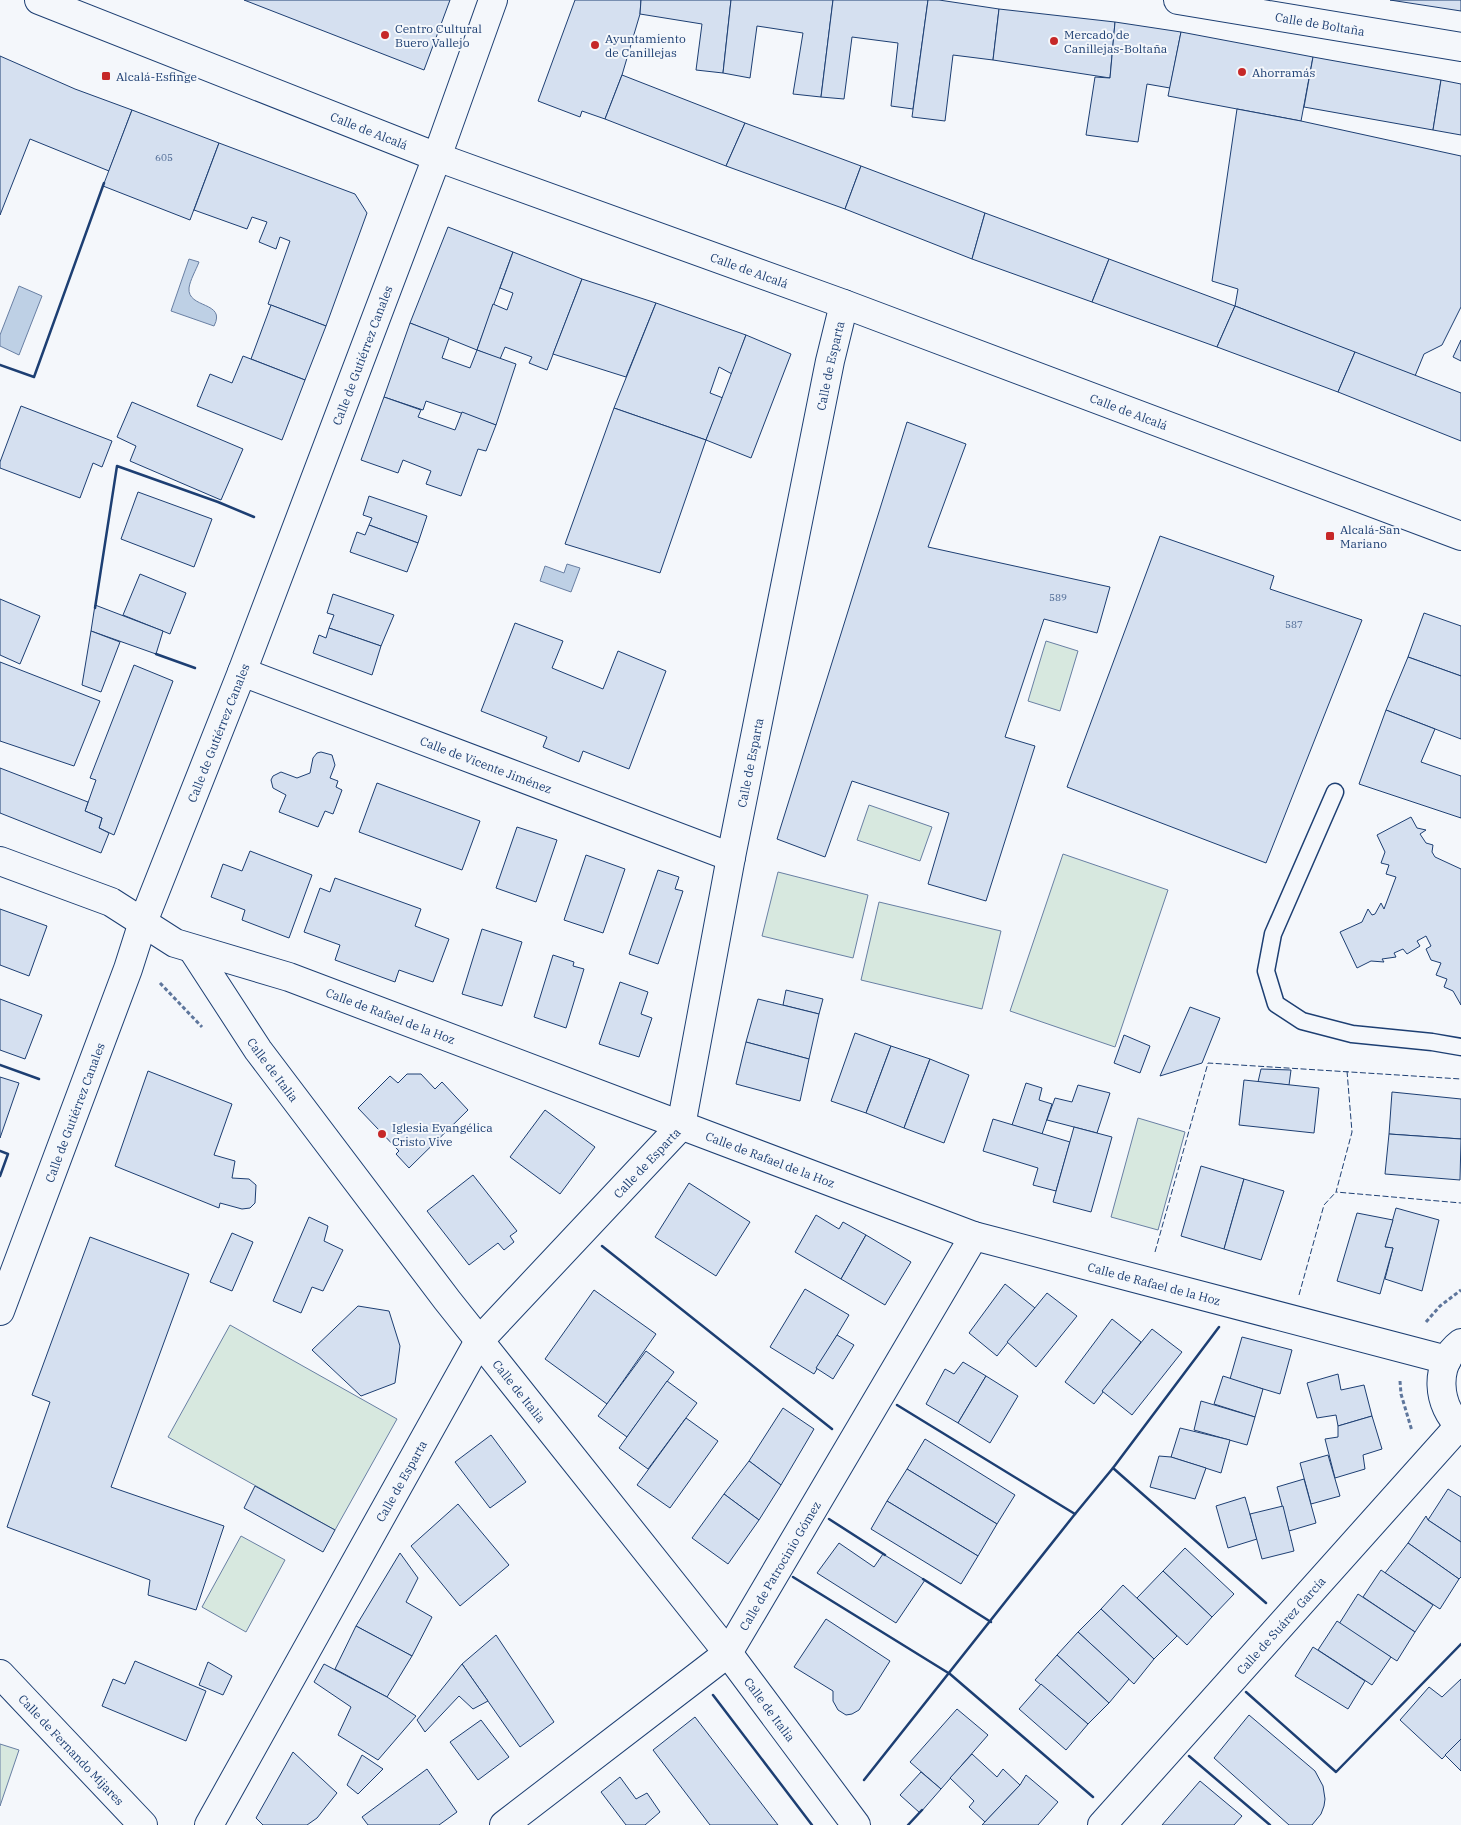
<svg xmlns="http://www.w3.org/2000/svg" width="1461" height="1825" font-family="'IBM Plex Serif',serif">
	<rect width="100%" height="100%" fill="#f4f7fb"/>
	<g fill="#d7e8df" stroke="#687fa3">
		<path d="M1046,641L1078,651L1060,711L1028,701Z"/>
		<path d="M869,805L932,827L920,861L857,840Z"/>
		<path d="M1063,854L1168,890L1115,1047L1010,1011Z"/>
		<path d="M778,872L868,895L853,958L762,936Z"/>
		<path d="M879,902L1001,931L982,1009L861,980Z"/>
		<path d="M1138,1118L1185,1132L1158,1230L1111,1217Z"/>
		<path d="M230,1325L397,1419L335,1530L168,1437Z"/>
		<path d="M241,1536L285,1560L246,1632L202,1607Z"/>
		<path d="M0,1744L19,1750L0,1806Z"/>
	</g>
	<g fill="#bed0e5" stroke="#687fa3">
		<path d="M189,259L199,262C196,270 190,280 189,288C187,309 227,301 214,326L171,311Z"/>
		<path d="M19,286L42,296L19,355L0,346V335Z"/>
		<path d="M567,564L580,568L571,592L540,581L545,566L564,573Z"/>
	</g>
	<g fill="#d5e0f0" stroke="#1d3f73">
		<path d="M244,0H450L424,70Z"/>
		<path d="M575,0H641L640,14L622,75L605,119L582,111L580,117L538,101Z"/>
		<path d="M641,0H731L723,73L696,70L702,24L640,14Z"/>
		<path d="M731,0H833L821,97L793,94L803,33L757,26L750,78L723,73Z"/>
		<path d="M833,0H928L913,109L891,106L898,43L852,37L844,99L821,97Z"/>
		<path d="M928,0H939L999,9L993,60L953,55L945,121L912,117Z"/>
		<path d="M1390,0H1461V11Z"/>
		<path d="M999,9L1115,22L1110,78L993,60Z"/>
		<path d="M1115,22L1181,32L1170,88L1147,84L1138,142L1086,135L1095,77L1110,78Z"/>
		<path d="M1181,32L1313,57L1301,121L1168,96Z"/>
		<path d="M0,56L75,89L132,110L109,171L30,139L0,215Z"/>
		<path d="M1313,57L1441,80L1433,130L1304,107Z"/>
		<path d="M622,75L745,123L726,166L605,119Z"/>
		<path d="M1441,80L1461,84V135L1433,130Z"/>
		<path d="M1237,109L1301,121L1461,156V307L1442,345L1424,354L1415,376L1235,306L1238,289L1212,281Z"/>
		<path d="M132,110L219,143L190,220L103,186Z"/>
		<path d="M745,123L861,166L845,209L726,166Z"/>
		<path d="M219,143L355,194L367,213L326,326L268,304L290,241L280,237L276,249L259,242L267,222L252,217L247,229L194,210Z"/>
		<path d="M861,166L985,213L972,259L845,209Z"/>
		<path d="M985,213L1109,259L1092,302L972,259Z"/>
		<path d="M448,227L513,252L477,350L410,323Z"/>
		<path d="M513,252L582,279L547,370L529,363L532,357L505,347L500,359L477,350L493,304L507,310L513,293L500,288Z"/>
		<path d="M1109,259L1235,306L1217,347L1092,302Z"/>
		<path d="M582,279L656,303L626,377L553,354Z"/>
		<path d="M656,303L746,335L732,374L719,367L710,393L723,398L706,440L614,408Z"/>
		<path d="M271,305L326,326L305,380L251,359Z"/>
		<path d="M1235,306L1355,352L1338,392L1217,347Z"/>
		<path d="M410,323L449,338L442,358L470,368L477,350L516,364L496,425L426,401L423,410L384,397Z"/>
		<path d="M746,335L791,354L751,458L706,440Z"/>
		<path d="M1461,340V361L1453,357Z"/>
		<path d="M1355,352L1461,393V441L1338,392Z"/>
		<path d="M243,356L305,380L282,440L197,406L210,374L232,383Z"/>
		<path d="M384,397L421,410L418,417L455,430L462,412L496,425L486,451L478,449L461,496L426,484L431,471L403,460L398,473L361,460Z"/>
		<path d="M132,402L243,449L221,500L130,461L136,446L117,437Z"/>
		<path d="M21,406L112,441L102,467L93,463L80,498L0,468V462Z"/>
		<path d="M614,408L706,440L660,573L565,544Z"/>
		<path d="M907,422L966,444L928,547L1110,587L1097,633L1044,619L1005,737L1035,746L986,901L928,884L949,813L852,781L825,857L777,839Z"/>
		<path d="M138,492L212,519L194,567L121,539Z"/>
		<path d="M369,496L427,516L418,543L369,525L372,518L363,515Z"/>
		<path d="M369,525L418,543L407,572L350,552L357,532L365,535Z"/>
		<path d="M1160,536L1274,576L1270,589L1362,620L1266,863L1067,787Z"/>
		<path d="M140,574L186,593L170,634L123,615Z"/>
		<path d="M333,594L394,615L381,646L329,628L334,615L327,613Z"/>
		<path d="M0,599L40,616L20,664L0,655Z"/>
		<path d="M95,605L163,631L156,654L91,631Z"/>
		<path d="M1424,613L1461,626V676L1408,657Z"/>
		<path d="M515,623L563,641L552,668L603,689L618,651L666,671L629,769L583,751L579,762L543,747L547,737L481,711Z"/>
		<path d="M329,628L381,646L372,675L313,653L319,635L326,638Z"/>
		<path d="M91,631L120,642L101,692L82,685Z"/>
		<path d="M1408,657L1461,676V739L1386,710Z"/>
		<path d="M0,662L100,701L74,766L0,741Z"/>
		<path d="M134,665L173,681L114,835L99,828L102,818L85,811L96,780L90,778Z"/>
		<path d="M1386,710L1435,729L1421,762L1461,776V818L1359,784Z"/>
		<path d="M321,752L332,755L335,765L330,778L338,781L336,787L342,790L333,814L325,811L318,827L279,812L286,795L273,788L271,780L273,776L281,772L297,778L310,773L313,758L317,753Z"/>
		<path d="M0,768L88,802L85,811L102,818L99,828L109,833L101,853L0,813Z"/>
		<path d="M377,783L480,821L462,870L359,832Z"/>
		<path d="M1411,817L1417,828L1426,830L1420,834L1426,843L1433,845L1432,852L1435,857L1461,869V1005L1453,991L1444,987L1447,979L1436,975L1441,963L1431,960L1426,949L1431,946L1426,936L1417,941L1420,946L1407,954L1403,949L1394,953L1396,957L1382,959L1384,962L1371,961L1357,968L1340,932L1362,922L1368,909L1372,915L1375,914L1381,903L1384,909L1396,877L1386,874L1389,865L1381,863L1385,852L1377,835Z"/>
		<path d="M517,827L557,840L536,902L496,888Z"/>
		<path d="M250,851L312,875L289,938L242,920L245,910L211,897L223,864L242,871Z"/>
		<path d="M586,855L625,869L603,933L564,920Z"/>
		<path d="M658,870L679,877L675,889L683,891L658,964L629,954Z"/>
		<path d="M335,878L421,909L415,926L449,939L433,982L399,970L395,982L335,960L340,945L304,932L320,888L330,892Z"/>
		<path d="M0,909L47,926L29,976L0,965Z"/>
		<path d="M482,929L522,942L502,1006L462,994Z"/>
		<path d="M553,955L574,962L573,966L584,969L566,1028L534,1017Z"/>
		<path d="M620,982L648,992L641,1014L652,1018L639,1057L599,1044Z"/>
		<path d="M786,990L823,999L819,1014L783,1005Z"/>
		<path d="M0,999L42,1015L25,1059L0,1050Z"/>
		<path d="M758,999L819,1014L809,1059L746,1042Z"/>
		<path d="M1190,1007L1220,1018L1202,1063L1160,1076Z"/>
		<path d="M855,1033L891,1046L866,1113L831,1101Z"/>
		<path d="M1124,1035L1150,1046L1140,1073L1114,1063Z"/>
		<path d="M746,1042L809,1059L800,1101L736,1084Z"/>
		<path d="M891,1046L930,1059L904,1128L866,1113Z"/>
		<path d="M930,1059L969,1075L944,1143L904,1128Z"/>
		<path d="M1261,1069L1291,1070L1289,1085L1258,1082Z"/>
		<path d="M148,1071L232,1104L214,1155L235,1161L232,1178L249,1179L256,1185L255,1203L250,1208L242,1209L220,1203L219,1208L115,1166Z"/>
		<path d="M407,1074H421L435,1089L442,1082L468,1110L409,1168L396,1154L399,1151L358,1108L390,1076L398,1083Z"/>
		<path d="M0,1077L19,1083L0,1138Z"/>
		<path d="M1244,1080L1319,1088L1314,1133L1239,1125Z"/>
		<path d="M1026,1083L1042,1088L1039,1100L1052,1104L1042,1134L1012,1125Z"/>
		<path d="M1078,1085L1110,1093L1097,1133L1047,1120L1055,1098L1072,1102Z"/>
		<path d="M1392,1092L1461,1099V1139L1389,1134Z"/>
		<path d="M545,1110L595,1147L560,1194L510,1157Z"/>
		<path d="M993,1119L1070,1142L1056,1191L1033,1185L1038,1168L983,1151Z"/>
		<path d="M1074,1127L1112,1137L1091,1212L1053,1202Z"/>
		<path d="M1389,1134L1461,1139L1460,1180L1385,1174Z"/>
		<path d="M1201,1166L1244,1179L1224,1249L1181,1236Z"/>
		<path d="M473,1175L517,1231L510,1236L514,1242L504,1250L498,1243L469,1265L427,1211Z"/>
		<path d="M1244,1179L1284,1191L1261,1260L1224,1249Z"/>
		<path d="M689,1183L750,1222L716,1276L655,1237Z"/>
		<path d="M1396,1208L1439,1220L1422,1291L1385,1279L1393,1248L1385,1247Z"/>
		<path d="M1357,1213L1393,1220L1385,1247L1393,1248L1380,1294L1337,1281Z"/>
		<path d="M816,1215L839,1229L843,1222L866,1235L841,1279L795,1252Z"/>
		<path d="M309,1217L328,1226L324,1241L343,1250L323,1291L312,1287L301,1313L273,1301Z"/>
		<path d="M232,1233L253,1242L232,1291L210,1282Z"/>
		<path d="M866,1235L911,1262L885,1305L841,1279Z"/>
		<path d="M90,1237L189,1274L111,1487L224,1526L196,1610L148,1595L150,1580L7,1527L50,1402L32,1395Z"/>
		<path d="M1005,1284L1035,1308L997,1356L969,1333Z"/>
		<path d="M805,1289L849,1315L814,1374L770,1347Z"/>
		<path d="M594,1290L656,1334L607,1404L545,1359Z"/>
		<path d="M1047,1293L1077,1316L1036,1367L1007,1342Z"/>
		<path d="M358,1306L389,1311L400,1346L395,1383L361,1396L312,1350Z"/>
		<path d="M1112,1319L1141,1342L1094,1404L1065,1382Z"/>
		<path d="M1152,1329L1182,1352L1132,1415L1102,1391Z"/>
		<path d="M837,1335L854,1345L833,1379L816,1368Z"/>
		<path d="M1242,1337L1292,1350L1280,1394L1230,1379Z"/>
		<path d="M646,1351L674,1372L627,1437L598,1416Z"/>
		<path d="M963,1362L986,1376L958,1423L926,1404L945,1369L954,1374Z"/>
		<path d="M1338,1374L1341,1390L1364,1385L1372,1416L1338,1426L1336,1415L1317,1418L1307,1383Z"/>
		<path d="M986,1376L1018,1396L990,1443L958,1423Z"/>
		<path d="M1223,1376L1263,1389L1255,1417L1214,1404Z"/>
		<path d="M667,1381L697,1403L648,1469L619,1448Z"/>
		<path d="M1201,1401L1255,1417L1247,1445L1194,1430Z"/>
		<path d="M783,1408L814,1429L781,1485L749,1461Z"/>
		<path d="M1372,1416L1382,1449L1363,1455L1365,1469L1335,1478L1325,1439L1338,1437V1426Z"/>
		<path d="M686,1418L718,1441L670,1508L637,1485Z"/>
		<path d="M1180,1428L1230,1440L1221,1473L1171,1457Z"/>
		<path d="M491,1435L526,1482L490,1508L455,1462Z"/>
		<path d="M925,1439L1015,1495L997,1524L907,1469Z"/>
		<path d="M1328,1455L1340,1496L1311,1504L1300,1463Z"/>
		<path d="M1159,1456L1171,1457L1206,1468L1195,1499L1150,1487Z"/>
		<path d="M749,1461L781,1485L759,1520L724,1494Z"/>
		<path d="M907,1469L997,1524L978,1556L887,1501Z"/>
		<path d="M1304,1479L1316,1523L1289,1531L1277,1487Z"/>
		<path d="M255,1486L335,1530L323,1552L244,1508Z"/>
		<path d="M1448,1489L1461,1497V1542L1428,1520Z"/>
		<path d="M724,1494L759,1520L728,1564L692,1538Z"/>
		<path d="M1245,1497L1257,1539L1228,1548L1216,1506Z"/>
		<path d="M887,1501L978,1556L961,1584L871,1529Z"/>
		<path d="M458,1504L509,1565L460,1606L411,1546Z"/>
		<path d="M1283,1506L1294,1551L1262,1559L1250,1514Z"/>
		<path d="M1426,1516L1428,1520L1461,1542V1577L1459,1579L1408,1543Z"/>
		<path d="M839,1543L874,1567L883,1554L925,1580L896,1623L817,1573Z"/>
		<path d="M1408,1543L1459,1579L1440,1609L1385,1573Z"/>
		<path d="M1185,1548L1234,1594L1212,1617L1163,1571Z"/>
		<path d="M400,1553L418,1578L406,1602L432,1617L412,1656L356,1626Z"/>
		<path d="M1381,1570L1433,1605L1415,1632L1363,1597Z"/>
		<path d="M1163,1571L1212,1617L1187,1645L1137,1598Z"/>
		<path d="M1123,1585L1177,1636L1154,1659L1101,1609Z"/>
		<path d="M1358,1594L1415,1632L1397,1661L1339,1624Z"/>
		<path d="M1101,1609L1154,1659L1134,1684L1078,1632Z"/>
		<path d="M826,1619L890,1661L859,1710L852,1714L846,1715L838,1710L833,1701V1691L794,1667Z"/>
		<path d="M1337,1621L1391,1657L1372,1685L1318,1650Z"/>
		<path d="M356,1626L412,1656L387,1697L335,1669Z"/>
		<path d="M1078,1632L1129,1679L1109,1703L1057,1655Z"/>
		<path d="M496,1635L554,1722L520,1747L462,1664Z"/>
		<path d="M1313,1647L1365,1681L1348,1709L1295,1676Z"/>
		<path d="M1057,1655L1109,1703L1088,1724L1035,1680Z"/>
		<path d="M135,1661L206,1691L186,1741L102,1706L113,1679L125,1684Z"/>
		<path d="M208,1662L232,1676L223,1695L199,1685Z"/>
		<path d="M324,1664L387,1697L416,1716L378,1760L338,1735L351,1707L314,1682Z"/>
		<path d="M462,1664L488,1701L473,1709L459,1696L425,1732L417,1720Z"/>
		<path d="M1461,1679V1739L1442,1759L1400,1720L1429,1687L1442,1697Z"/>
		<path d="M1041,1684L1088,1724L1066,1750L1019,1709Z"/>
		<path d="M957,1709L988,1735L941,1789L910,1762Z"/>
		<path d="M1249,1715L1315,1771L1323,1786L1325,1799L1324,1806L1321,1814L1312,1825H1289L1214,1758Z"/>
		<path d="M695,1717L778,1825H710L653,1750Z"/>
		<path d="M481,1720L509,1757L478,1780L450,1742Z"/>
		<path d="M1461,1739V1771L1445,1755Z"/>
		<path d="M293,1752L337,1793L317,1818L307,1825H263L256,1818Z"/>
		<path d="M972,1754L997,1777L1003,1769L1020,1785L985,1822L969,1807L974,1801L950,1778Z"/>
		<path d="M362,1755L383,1769L358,1794L347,1785Z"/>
		<path d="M427,1769L457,1812L439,1825H368L362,1817Z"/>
		<path d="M921,1772L941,1789L920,1813L900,1795Z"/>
		<path d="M1026,1775L1058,1802L1038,1825H982L1020,1785Z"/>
		<path d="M620,1777L636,1799L647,1793L660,1812L645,1825H626L601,1792Z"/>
		<path d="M1200,1781L1242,1816L1234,1825H1162Z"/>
	</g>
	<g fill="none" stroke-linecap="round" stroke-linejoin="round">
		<defs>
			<path id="service" d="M1335,792L1273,934L1266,971L1276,1004L1302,1021L1352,1034L1432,1042L1461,1047"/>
			<g id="minor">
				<path id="s1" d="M1178,0L1461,47"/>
				<path id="s2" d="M242,672L731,857"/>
				<path id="s3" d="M0,861L111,902L175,943L289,977L974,1236L1447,1360"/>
				<path id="s4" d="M193,950L258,1050L447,1300L728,1653L856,1825"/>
				<path id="s5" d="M0,1311L128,969L143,922L242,672L437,157L493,0"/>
				<path d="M1461,1343C1433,1364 1437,1406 1461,1427"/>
				<path id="s6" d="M0,1674L143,1825"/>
				<path id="s7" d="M209,1825L479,1341L681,1126L731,857L830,361L844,304"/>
				<path id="s8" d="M504,1825L728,1653L974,1236"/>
				<path id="s9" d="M1102,1825L1459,1426"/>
			</g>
			<g id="primary">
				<path id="s10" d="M39,0L437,157L844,304L1461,536"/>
			</g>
		</defs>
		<use href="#service" stroke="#1d3f73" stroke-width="19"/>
		<use href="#minor" stroke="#1d3f73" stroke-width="30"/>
		<use href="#primary" stroke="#1d3f73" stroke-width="30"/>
		<g stroke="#5e769c" stroke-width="3" stroke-dasharray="4 2.5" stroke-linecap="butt">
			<path d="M160,983L202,1027"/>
			<path d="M1426,1322L1440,1306L1461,1290"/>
			<path d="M1400,1381L1401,1394L1412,1431"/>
		</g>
		<use href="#service" stroke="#f4f7fb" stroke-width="16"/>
		<use href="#minor" stroke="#f4f7fb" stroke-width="28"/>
		<use href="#primary" stroke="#f4f7fb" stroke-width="28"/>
		<g stroke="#1d3f73" stroke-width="1" stroke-dasharray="6 2.5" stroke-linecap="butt">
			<path d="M1347,1071L1352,1132L1336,1192L1461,1203"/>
			<path d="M1155,1252L1208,1063L1461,1079"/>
			<path d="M1299,1295L1324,1205L1336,1192"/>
		</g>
		<g stroke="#1d3f73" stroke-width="2.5">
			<path d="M0,365L34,377L104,183"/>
			<path d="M95,608L117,466L218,502L254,517"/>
			<path d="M156,654L195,668"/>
			<path d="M0,1065L39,1079"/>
			<path d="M0,1151L8,1154L0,1176"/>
			<path d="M602,1246L832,1429"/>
			<path d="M1219,1327L1113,1468L1266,1603"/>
			<path d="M1075,1514L1113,1468"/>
			<path d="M829,1519L885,1555"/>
			<path d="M793,1577L950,1674L1093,1797"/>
			<path d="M923,1579L991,1622"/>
			<path d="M1246,1692L1336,1772L1461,1644"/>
			<path d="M713,1695L812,1825"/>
			<path d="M1189,1756L1270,1825"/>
			<path d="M864,1780L1075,1514L897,1405"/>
			<path d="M908,1825L922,1810"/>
		</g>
	</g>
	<g fill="#c62828" stroke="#f4f7fb" stroke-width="2">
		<circle cx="385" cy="35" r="5"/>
		<circle cx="1054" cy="41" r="5"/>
		<circle cx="595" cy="45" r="5"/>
		<circle cx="1242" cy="72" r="5"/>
		<rect x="101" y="71" width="10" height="10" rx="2.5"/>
		<rect x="1325" y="531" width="10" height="10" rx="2.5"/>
		<circle cx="382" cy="1134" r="5"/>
	</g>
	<g text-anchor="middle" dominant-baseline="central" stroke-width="4" stroke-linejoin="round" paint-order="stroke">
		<g font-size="10" fill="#4b6792">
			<text x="164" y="157">605</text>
			<text x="1058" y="597">589</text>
			<text x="1294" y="624">587</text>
		</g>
		<g font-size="12" fill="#1d3f73" stroke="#f4f7fb">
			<text stroke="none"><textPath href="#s1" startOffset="144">Calle de Boltaña</textPath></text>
			<text stroke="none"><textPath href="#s10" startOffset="355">Calle de Alcalá</textPath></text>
			<text stroke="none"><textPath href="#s10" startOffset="760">Calle de Alcalá</textPath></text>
			<text stroke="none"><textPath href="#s5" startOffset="1022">Calle de Gutiérrez Canales</textPath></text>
			<text stroke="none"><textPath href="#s7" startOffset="1624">Calle de Esparta</textPath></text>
			<text stroke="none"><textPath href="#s10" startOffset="1165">Calle de Alcalá</textPath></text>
			<text stroke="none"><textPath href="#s5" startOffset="618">Calle de Gutiérrez Canales</textPath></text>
			<text stroke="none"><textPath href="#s7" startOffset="1219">Calle de Esparta</textPath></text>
			<text stroke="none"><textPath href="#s2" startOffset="261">Calle de Vicente Jiménez</textPath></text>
			<text stroke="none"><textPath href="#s3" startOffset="422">Calle de Rafael de la Hoz</textPath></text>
			<text stroke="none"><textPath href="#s4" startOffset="144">Calle de Italia</textPath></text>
			<text stroke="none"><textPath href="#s5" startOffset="212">Calle de Gutiérrez Canales</textPath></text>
			<text stroke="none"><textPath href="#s3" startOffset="828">Calle de Rafael de la Hoz</textPath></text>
			<text stroke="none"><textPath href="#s7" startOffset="799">Calle de Esparta</textPath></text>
			<text stroke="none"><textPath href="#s3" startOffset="1232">Calle de Rafael de la Hoz</textPath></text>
			<text stroke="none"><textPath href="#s4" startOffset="549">Calle de Italia</textPath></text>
			<text stroke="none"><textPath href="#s7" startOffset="394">Calle de Esparta</textPath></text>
			<text stroke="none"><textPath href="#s8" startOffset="384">Calle de Patrocinio Gómez</textPath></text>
			<text stroke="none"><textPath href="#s9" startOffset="268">Calle de Suárez García</textPath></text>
			<text stroke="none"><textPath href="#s4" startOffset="954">Calle de Italia</textPath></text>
			<text stroke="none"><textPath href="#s6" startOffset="104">Calle de Fernando Mijares</textPath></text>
		</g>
		<g font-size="12" fill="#1d3f73" stroke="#f4f7fb" text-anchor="start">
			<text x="395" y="28">Centro Cultural<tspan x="395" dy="14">Buero Vallejo</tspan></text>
			<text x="1064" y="34">Mercado de<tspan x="1064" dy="14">Canillejas-Boltaña</tspan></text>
			<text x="605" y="38">Ayuntamiento<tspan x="605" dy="14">de Canillejas</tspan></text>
			<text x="1252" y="72">Ahorramás</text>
			<text x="116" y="76">Alcalá-Esfinge</text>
			<text x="1340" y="529">Alcalá-San<tspan x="1340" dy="14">Mariano</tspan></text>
			<text x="392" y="1127">Iglesia Evangélica<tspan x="392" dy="14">Cristo Vive</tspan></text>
		</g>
	</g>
</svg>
